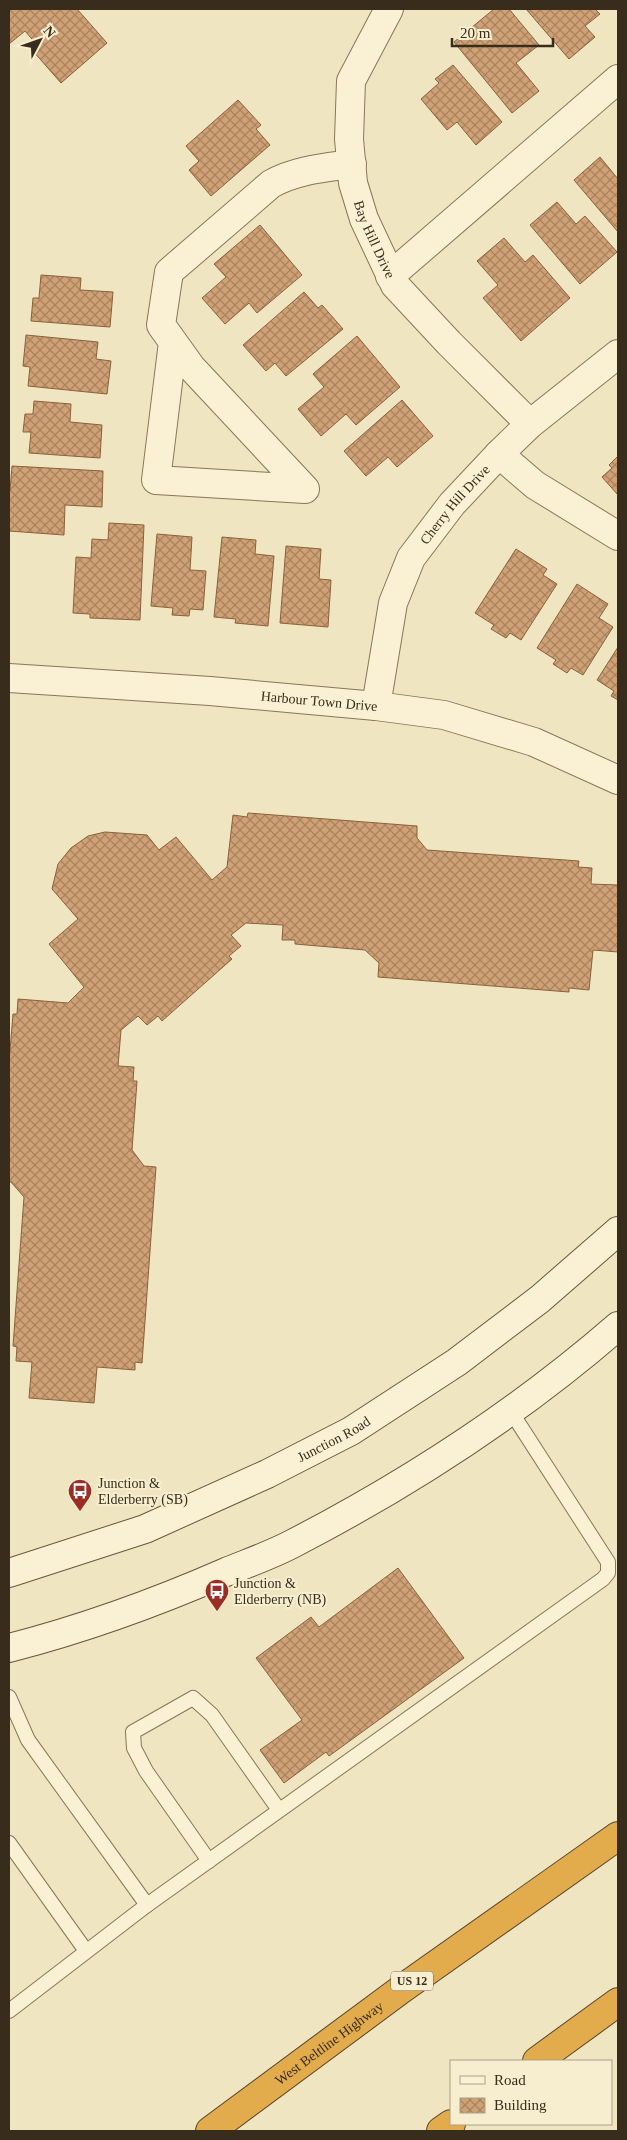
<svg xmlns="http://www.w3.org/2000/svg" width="627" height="2140" font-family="Georgia,serif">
	<defs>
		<pattern id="building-cross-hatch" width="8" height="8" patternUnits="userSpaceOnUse" patternTransform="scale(1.25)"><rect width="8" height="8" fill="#cfa175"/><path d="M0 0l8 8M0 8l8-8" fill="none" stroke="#a9835f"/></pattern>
	</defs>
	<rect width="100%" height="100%" fill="#efe5c0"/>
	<g fill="url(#building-cross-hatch)" stroke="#89613c">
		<path d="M9,9H77L107,43L61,83L33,51L38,46L25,31L9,44Z"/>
		<path d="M494,9H509L539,45L516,63L539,91L512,113L454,42Z"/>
		<path d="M526,9H595L600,14L585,26L595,37L569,59Z"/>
		<path d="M453,65L502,122L476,145L457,122L447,130L421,99L439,83L435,79Z"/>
		<path d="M238,100L261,125L256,129L270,145L211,196L189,170L199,161L186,146Z"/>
		<path d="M600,157L618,179V232L574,180Z"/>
		<path d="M557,202L576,224L585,216L617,252L580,284L530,225Z"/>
		<path d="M260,225L302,275L257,313L249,303L225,324L202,298L226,277L214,264Z"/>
		<path d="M504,238L525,262L533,255L570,298L521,341L483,298L498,285L477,261Z"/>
		<path d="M41,275L81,278L80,290L113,292L110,327L31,321L33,298H39Z"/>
		<path d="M304,292L318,308L322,305L343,329L286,376L275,363L266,371L243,345Z"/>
		<path d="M26,335L98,342L96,359L111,361L107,394L28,386L30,367L23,366Z"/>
		<path d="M357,336L400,387L356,425L346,414L321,436L298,409L324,387L313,374Z"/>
		<path d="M402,400L433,436L397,467L388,457L366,476L344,451Z"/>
		<path d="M34,401L71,404L70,422L102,425L100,458L29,453L31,432H23L25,414H33Z"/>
		<path d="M618,456V495L602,477L612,468L609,465Z"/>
		<path d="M12,466L103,471L102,507L65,505L64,535L9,531V491H10Z"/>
		<path d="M109,523L144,525L140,620L90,618V614L73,613L76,557L91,558L92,539L108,540Z"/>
		<path d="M157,534L192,537L190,570L206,571L203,610L190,609L189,616L172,615L173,608L151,606Z"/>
		<path d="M222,537L256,540L255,554L274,556L268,626L235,623L236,619L214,617Z"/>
		<path d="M286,546L321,549L319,579L331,580L328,627L280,623Z"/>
		<path d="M516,549L547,569L543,575L557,584L521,640L510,633L506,638L491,629L494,625L475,613Z"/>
		<path d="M577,584L608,604L599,618L613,627L583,675L571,668L567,673L553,664L556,660L537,648Z"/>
		<path d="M618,647V700L611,696L614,691L597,680Z"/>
		<path d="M248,813L417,826V838L427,850L579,861L578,867L592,868L591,884L618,885V952L593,950L589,990L569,988V992L378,977L379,963L365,950L295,944V940H282L283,925L246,923L231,935L241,946L229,956L232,959L162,1021L158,1016L147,1025L138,1016L121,1030L118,1066L134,1067L133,1081H137L132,1150L144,1166L156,1167L142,1363L135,1362V1370L97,1367L94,1403L29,1398L32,1362L16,1361L17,1347L13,1346L24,1197L11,1182H9V1063L13,1014H17L18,999L68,1003L84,987L49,944L78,919L52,889L58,864L71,848L88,836L105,832L147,835L159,850L176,837L212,880L227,867L233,815L247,817Z"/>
		<path d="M398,1568L464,1658L329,1756L326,1752L284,1783L260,1750L302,1720L256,1658L311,1617L319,1627Z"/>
	</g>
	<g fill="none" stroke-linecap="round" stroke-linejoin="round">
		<defs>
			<g id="lane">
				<path d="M9,1697L28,1740L147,1905"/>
				<path d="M9,1843L86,1951"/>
				<path d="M209,1861L146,1771L134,1748L133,1732L193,1698L212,1715L279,1810"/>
				<path d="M9,2011L147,1905L603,1579L608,1573V1562L510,1410"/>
			</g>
			<g id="street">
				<path id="s1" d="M389,9L351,81L349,139L353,183L364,219L395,285L449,343L530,424"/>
				<path d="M390,276L618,79"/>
				<path d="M173,342L156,480L305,489L191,367L161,325L169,272L271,184C296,170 323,168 352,164"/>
				<path d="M499,454L535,485L618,536"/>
				<path id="s2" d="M9,678L210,691L376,706L444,715L534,742L618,780"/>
				<path id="s3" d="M376,706L393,603L411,558L452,504L499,454L530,424L618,354"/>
			</g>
			<g id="secondary">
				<path id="s4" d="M9,1573L145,1529L267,1474L351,1431L457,1362L540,1299L618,1231"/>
				<path d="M9,1648C83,1629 155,1603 226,1572C248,1563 271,1555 292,1544C408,1484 519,1412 618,1326"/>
			</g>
			<g id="highway">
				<path d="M537,2061L618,2002"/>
				<path id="s5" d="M210,2131L403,1988L618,1836"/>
				<path d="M441,2131L451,2124"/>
			</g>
		</defs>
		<use href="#lane" stroke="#897657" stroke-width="16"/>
		<use href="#street" stroke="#897657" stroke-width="30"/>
		<use href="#secondary" stroke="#6b573b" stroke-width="30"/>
		<use href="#highway" stroke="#57432c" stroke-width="30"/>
		<use href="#lane" stroke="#faf1d4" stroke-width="14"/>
		<use href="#street" stroke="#faf1d4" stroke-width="28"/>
		<use href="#secondary" stroke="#faf1d4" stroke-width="28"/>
		<use href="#highway" stroke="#e2ac4d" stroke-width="28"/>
	</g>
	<defs>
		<symbol id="bus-pin" viewBox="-11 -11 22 30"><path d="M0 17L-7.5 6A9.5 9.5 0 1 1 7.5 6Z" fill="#9a2e25" stroke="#f7eed0"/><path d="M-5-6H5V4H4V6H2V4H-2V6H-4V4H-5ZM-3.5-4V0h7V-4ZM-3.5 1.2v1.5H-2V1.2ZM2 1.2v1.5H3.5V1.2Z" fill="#fff"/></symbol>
	</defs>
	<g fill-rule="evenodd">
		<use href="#bus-pin" x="66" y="1477" width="28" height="38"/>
		<use href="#bus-pin" x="203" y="1577" width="28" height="38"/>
	</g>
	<g text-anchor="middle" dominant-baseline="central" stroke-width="4" stroke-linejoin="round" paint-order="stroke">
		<rect fill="#f7eed0" stroke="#716652" stroke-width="1" x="391" y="1971.5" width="42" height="19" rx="4"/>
		<g font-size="12" font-weight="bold" fill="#382c1c">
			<text x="412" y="1981">US 12</text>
		</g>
		<g font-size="14" fill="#382c1c" stroke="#f7eed0">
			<text stroke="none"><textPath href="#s1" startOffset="244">Bay Hill Drive</textPath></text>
			<text stroke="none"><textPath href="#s3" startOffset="222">Cherry Hill Drive</textPath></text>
			<text stroke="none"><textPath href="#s2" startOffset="311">Harbour Town Drive</textPath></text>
			<text stroke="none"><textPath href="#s4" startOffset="352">Junction Road</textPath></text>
			<text stroke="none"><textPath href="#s5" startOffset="148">West Beltline Highway</textPath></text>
		</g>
		<g font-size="14" fill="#382c1c" stroke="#f7eed0" text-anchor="start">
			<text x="98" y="1483">Junction &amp;<tspan x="98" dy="16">Elderberry (SB)</tspan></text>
			<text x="234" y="1583">Junction &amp;<tspan x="234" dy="16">Elderberry (NB)</tspan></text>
		</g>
	</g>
	<rect width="627" height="2140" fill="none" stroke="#382c1c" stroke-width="20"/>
	<rect x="450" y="2060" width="162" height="65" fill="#f7eed0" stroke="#aba088"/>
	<rect x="460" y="2076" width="25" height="8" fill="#faf1d4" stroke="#aba088"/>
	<text x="494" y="2085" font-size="15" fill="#382c1c">Road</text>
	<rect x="460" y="2098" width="25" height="15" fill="url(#building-cross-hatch)" stroke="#aba088"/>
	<text x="494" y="2110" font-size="15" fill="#382c1c">Building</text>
	<g transform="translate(40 40) rotate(49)" stroke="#f7eed0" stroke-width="4" paint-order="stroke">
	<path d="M0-4L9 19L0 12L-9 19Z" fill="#382c1c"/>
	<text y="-8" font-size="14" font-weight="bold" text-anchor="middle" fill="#382c1c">N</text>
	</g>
	<path d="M452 38v8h101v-8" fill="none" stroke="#382c1c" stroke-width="2.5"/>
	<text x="460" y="38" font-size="15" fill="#382c1c" stroke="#f7eed0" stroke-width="4" paint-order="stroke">20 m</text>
</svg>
